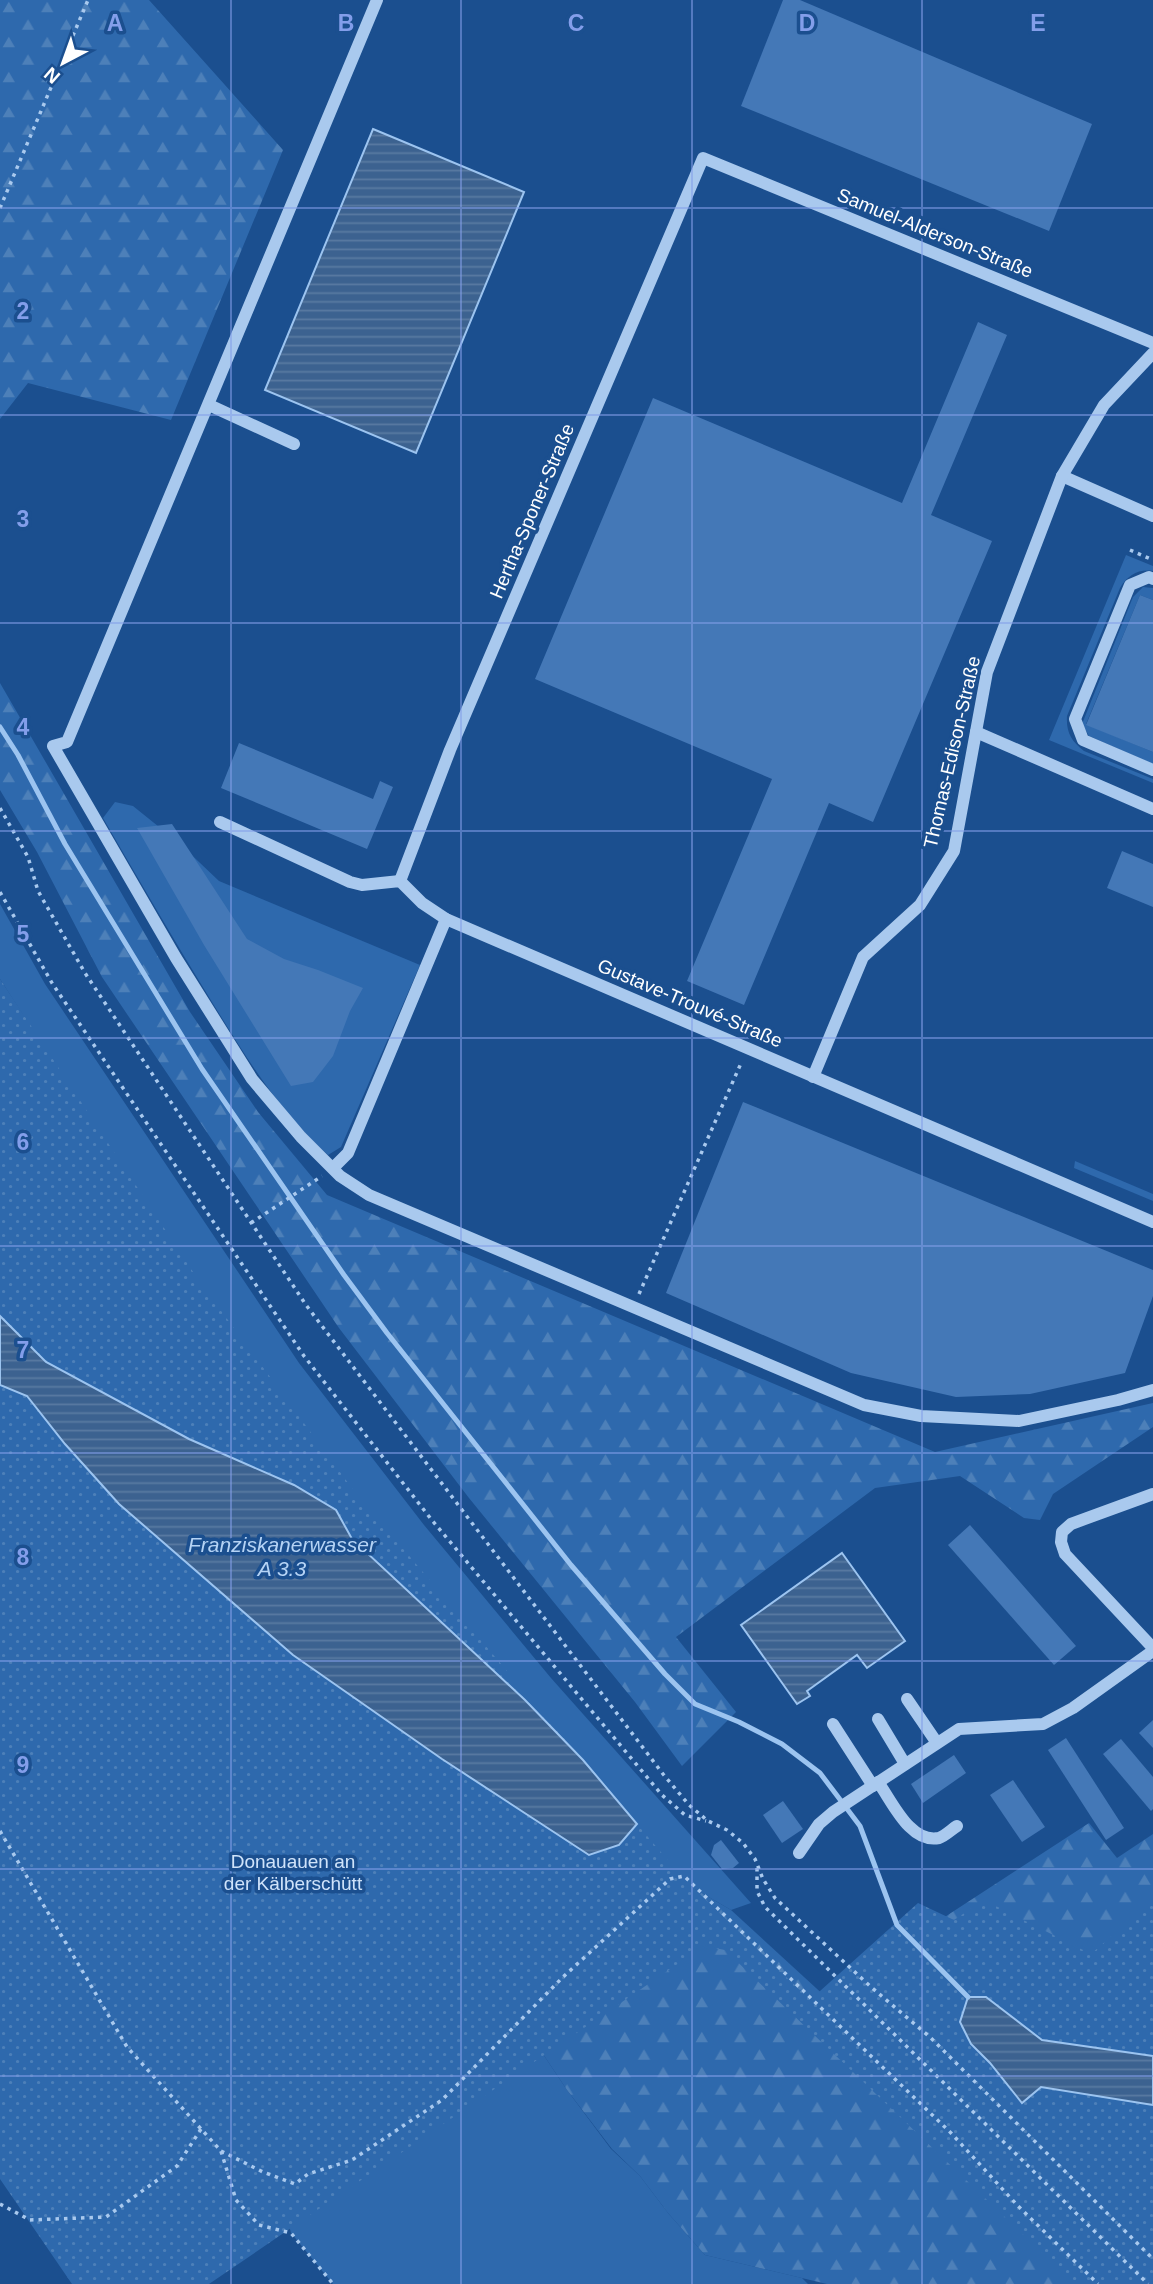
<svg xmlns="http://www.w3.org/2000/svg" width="1153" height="2284" font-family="Arial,sans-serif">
	<defs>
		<pattern id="forest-firs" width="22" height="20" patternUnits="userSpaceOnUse" patternTransform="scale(1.75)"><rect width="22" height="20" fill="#2e69ad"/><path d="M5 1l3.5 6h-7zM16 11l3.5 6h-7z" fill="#4d80b9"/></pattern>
		<pattern id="park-dots" width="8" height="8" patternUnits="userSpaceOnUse" patternTransform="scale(1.75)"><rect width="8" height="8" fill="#2e69ad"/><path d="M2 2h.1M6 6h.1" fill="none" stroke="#4d80b9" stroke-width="1.8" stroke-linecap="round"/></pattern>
		<pattern id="water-rules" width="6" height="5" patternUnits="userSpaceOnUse" patternTransform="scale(1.75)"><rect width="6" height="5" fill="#3c6290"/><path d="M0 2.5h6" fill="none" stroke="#597aa1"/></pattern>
	</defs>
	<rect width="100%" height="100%" fill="#1b4f8f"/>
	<g fill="#2e69ad">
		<path d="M1126,555L1153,566V571C1138,569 1128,575 1120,588L1067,716C1066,732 1071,741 1084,751L1153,779V783L1049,740Z"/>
		<path d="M1143,587L1153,588V600L1140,595L1086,724L1153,752V764L1089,736L1082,724L1133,597Z"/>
		<path d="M115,802L133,806L179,843L219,881L420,965L341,1147L328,1155C279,1112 246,1057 212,1002C175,942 139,880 103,818Z"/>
		<path d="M0,904L45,984L299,1363L424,1525L551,1678L751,1903L731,1910L695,1889L533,2039L567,2090L611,2149L640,2176L668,2213L705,2255L802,2278L808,2284H333L291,2233L265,2135L0,1737L525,1700L278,1413L0,979Z"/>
		<path d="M1075,1161L1153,1194V1201L1074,1168Z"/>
	</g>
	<g fill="url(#forest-firs)">
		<path d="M0,0H149L283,150L171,420L28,383L0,419Z"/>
		<path d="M0,683L190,1012L258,1112L327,1195L935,1452L1153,1403V1427L1053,1494L1040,1520L1024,1518L960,1476L875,1488L676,1637L736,1712L682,1766L635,1702L469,1498L339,1328L102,977L37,852L0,790Z"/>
		<path d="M1089,1823L1117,1858L1153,1834V2056L868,1967Z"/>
		<path d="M695,1889L731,1910L840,2010L1123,2284H827L705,2255L668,2213L640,2176L612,2149L567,2090L533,2039L663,1902Z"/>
	</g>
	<path fill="url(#park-dots)" d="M0,979L197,1278L354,1491L682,1877L810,2000L918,1903L954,1920L984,1900L1091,1954L1153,1900V2284H1075L725,1950L704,1946L209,2284H72L0,2179Z"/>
	<g fill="url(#water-rules)" stroke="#9cc4f0" stroke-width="2">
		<path d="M373,129L524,192L416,453L265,390Z"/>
		<path d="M0,1316L46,1362L189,1439L294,1485L336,1510L352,1539L525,1700L583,1760L637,1824L619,1845L589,1855L442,1759L293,1655L119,1504L65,1444L27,1396L0,1385Z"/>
		<path d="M842,1553L905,1641L867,1668L857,1655L807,1691L810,1696L797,1704L741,1625Z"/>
		<path d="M968,1997H986L1042,2040L1153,2056V2105L1041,2087L1022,2103L990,2063L971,2044L960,2022Z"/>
	</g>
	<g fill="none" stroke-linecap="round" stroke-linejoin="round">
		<path stroke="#9cc4f0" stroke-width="5" d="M0,727L18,755L65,844L202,1069L344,1275L387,1333L571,1565L665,1674L695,1704L739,1722L782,1744L820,1773L860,1826L897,1925L968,1997"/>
	</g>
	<g fill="#4478b7">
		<path d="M783,0H800L1092,124L1049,231L741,106Z"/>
		<path d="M978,322L1007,335L931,515L992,541L873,822L829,803L744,1005L687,981L772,779L535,679L653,398L902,503Z"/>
		<path d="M1140,595L1153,600V752L1086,725Z"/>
		<path d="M239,743L373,799L380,781L393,787L367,849L221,788Z"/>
		<path d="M172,824L247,939L284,959L318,970L363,988L350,1011L333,1056L313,1082L291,1086L204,945L137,828Z"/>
		<path d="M1122,851L1153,864V907L1107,888Z"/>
		<path d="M743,1102L1153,1270V1296L1125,1373L1030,1394L956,1397L851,1373L666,1293Z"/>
		<path d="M970,1525L1076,1646L1054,1665L948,1545Z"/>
		<path d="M1153,1720V1748L1139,1733Z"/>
		<path d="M1066,1738L1124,1828L1106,1840L1048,1750Z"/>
		<path d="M1121,1739L1153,1777V1809L1151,1811L1103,1754Z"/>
		<path d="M954,1755L966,1773L923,1803L911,1784Z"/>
		<path d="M1013,1780L1045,1827L1022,1842L990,1795Z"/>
		<path d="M783,1801L803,1829L782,1843L763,1815Z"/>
		<path d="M721,1840L739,1863L733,1868L722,1869L711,1855L714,1845Z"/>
	</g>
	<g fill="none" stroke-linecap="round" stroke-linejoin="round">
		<g stroke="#a9c9ee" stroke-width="3.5" stroke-dasharray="3.5 5" stroke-linecap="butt">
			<path d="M0,208L88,0"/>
			<path d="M1130,550L1153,560"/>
			<path d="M0,808L28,857L38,891L85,973L306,1305L663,1774L689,1805L708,1821L727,1830L743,1843L755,1859L763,1879L775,1898L871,1987L931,2038L1153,2259"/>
			<path d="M0,892L52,983L304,1356L431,1519L662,1795L685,1815L706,1821"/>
			<path d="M251,1223L322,1176"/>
			<path d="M639,1294L742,1061"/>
			<path d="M0,1831L127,2047L221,2151L236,2200L259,2225L291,2233L333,2284"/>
			<path d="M757,1868V1891L765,1907L1148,2284"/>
			<path d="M221,2151L263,2172L295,2184L308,2174L352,2160L442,2100L563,1977L670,1879L684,1876L951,2133L1018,2206L1098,2284"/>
			<path d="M0,2204L30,2220L106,2217L177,2166L201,2129"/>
		</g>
		<g stroke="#a9c9ee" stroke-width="12">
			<path d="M377,0L67,742L53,746L176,958L252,1079L301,1137L340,1176L369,1195L864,1405L921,1416L1019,1421L1118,1400L1153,1390"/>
			<path d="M209,405L294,444"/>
			<path d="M1062,476L1153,516"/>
			<path d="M1153,579L1149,577L1130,585L1075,719L1083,740L1153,770"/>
			<path d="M976,732L1153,809"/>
			<path d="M220,822L350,882L362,885L400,881L422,903L446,919L1153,1222"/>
			<path d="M400,881L450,750L703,158L1153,343"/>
			<path d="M813,1077L863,957L920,905L954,851L987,672L1062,476L1104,405L1153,353"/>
			<path d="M333,1168L348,1153L446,919"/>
			<path d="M1153,1494L1071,1524L1062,1532L1061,1542L1065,1554L1153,1648"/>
			<path d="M907,1699L937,1743"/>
			<path d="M878,1719L905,1764"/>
			<path d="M833,1724L873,1786"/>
			<path d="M878,1782C892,1801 910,1844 939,1838C945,1836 952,1829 957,1826"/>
			<path d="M799,1853L819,1824L833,1812L959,1729L1043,1724L1073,1708L1153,1651"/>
		</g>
	</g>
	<path fill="none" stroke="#839eea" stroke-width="2" stroke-opacity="0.55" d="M231,0V2284M461,0V2284M692,0V2284M922,0V2284M0,208H1153M0,415H1153M0,623H1153M0,831H1153M0,1038H1153M0,1246H1153M0,1453H1153M0,1661H1153M0,1869H1153M0,2076H1153"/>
	<g text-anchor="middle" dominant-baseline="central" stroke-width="7" stroke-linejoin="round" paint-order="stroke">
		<g font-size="19" fill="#fff" stroke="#1b4f8f">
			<text transform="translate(935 233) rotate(22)">Samuel-Alderson-Straße</text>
			<text transform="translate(532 511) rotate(-67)">Hertha-Sponer-Straße</text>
			<text transform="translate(952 752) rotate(-77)">Thomas-Edison-Straße</text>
			<text transform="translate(690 1003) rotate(23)">Gustave-Trouvé-Straße</text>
		</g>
		<g font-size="19" fill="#cfe3fa" stroke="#1b4f8f">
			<text x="293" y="1861">Donauauen an<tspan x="293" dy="22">der Kälberschütt</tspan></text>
		</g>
		<g font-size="21" font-style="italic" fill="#b5d3f5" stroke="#1b4f8f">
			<text x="282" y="1544">Franziskanerwasser<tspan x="282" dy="24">A 3.3</tspan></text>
		</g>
	</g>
	<g font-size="23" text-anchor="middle" font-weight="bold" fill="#839eea" stroke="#1b4f8f" stroke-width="7" stroke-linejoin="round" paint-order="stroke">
		<text x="115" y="31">A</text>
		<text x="346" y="31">B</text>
		<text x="576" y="31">C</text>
		<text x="807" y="31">D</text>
		<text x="1038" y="31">E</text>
		<text x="23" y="319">2</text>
		<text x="23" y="527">3</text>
		<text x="23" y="735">4</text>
		<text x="23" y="942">5</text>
		<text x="23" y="1150">6</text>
		<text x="23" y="1358">7</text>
		<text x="23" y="1565">8</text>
		<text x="23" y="1773">9</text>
	</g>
	<g transform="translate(63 63) rotate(221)" stroke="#1b4f8f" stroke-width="5" paint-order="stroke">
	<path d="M0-5L12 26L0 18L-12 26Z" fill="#ffffff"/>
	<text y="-10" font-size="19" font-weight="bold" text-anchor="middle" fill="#ffffff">N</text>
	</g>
</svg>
